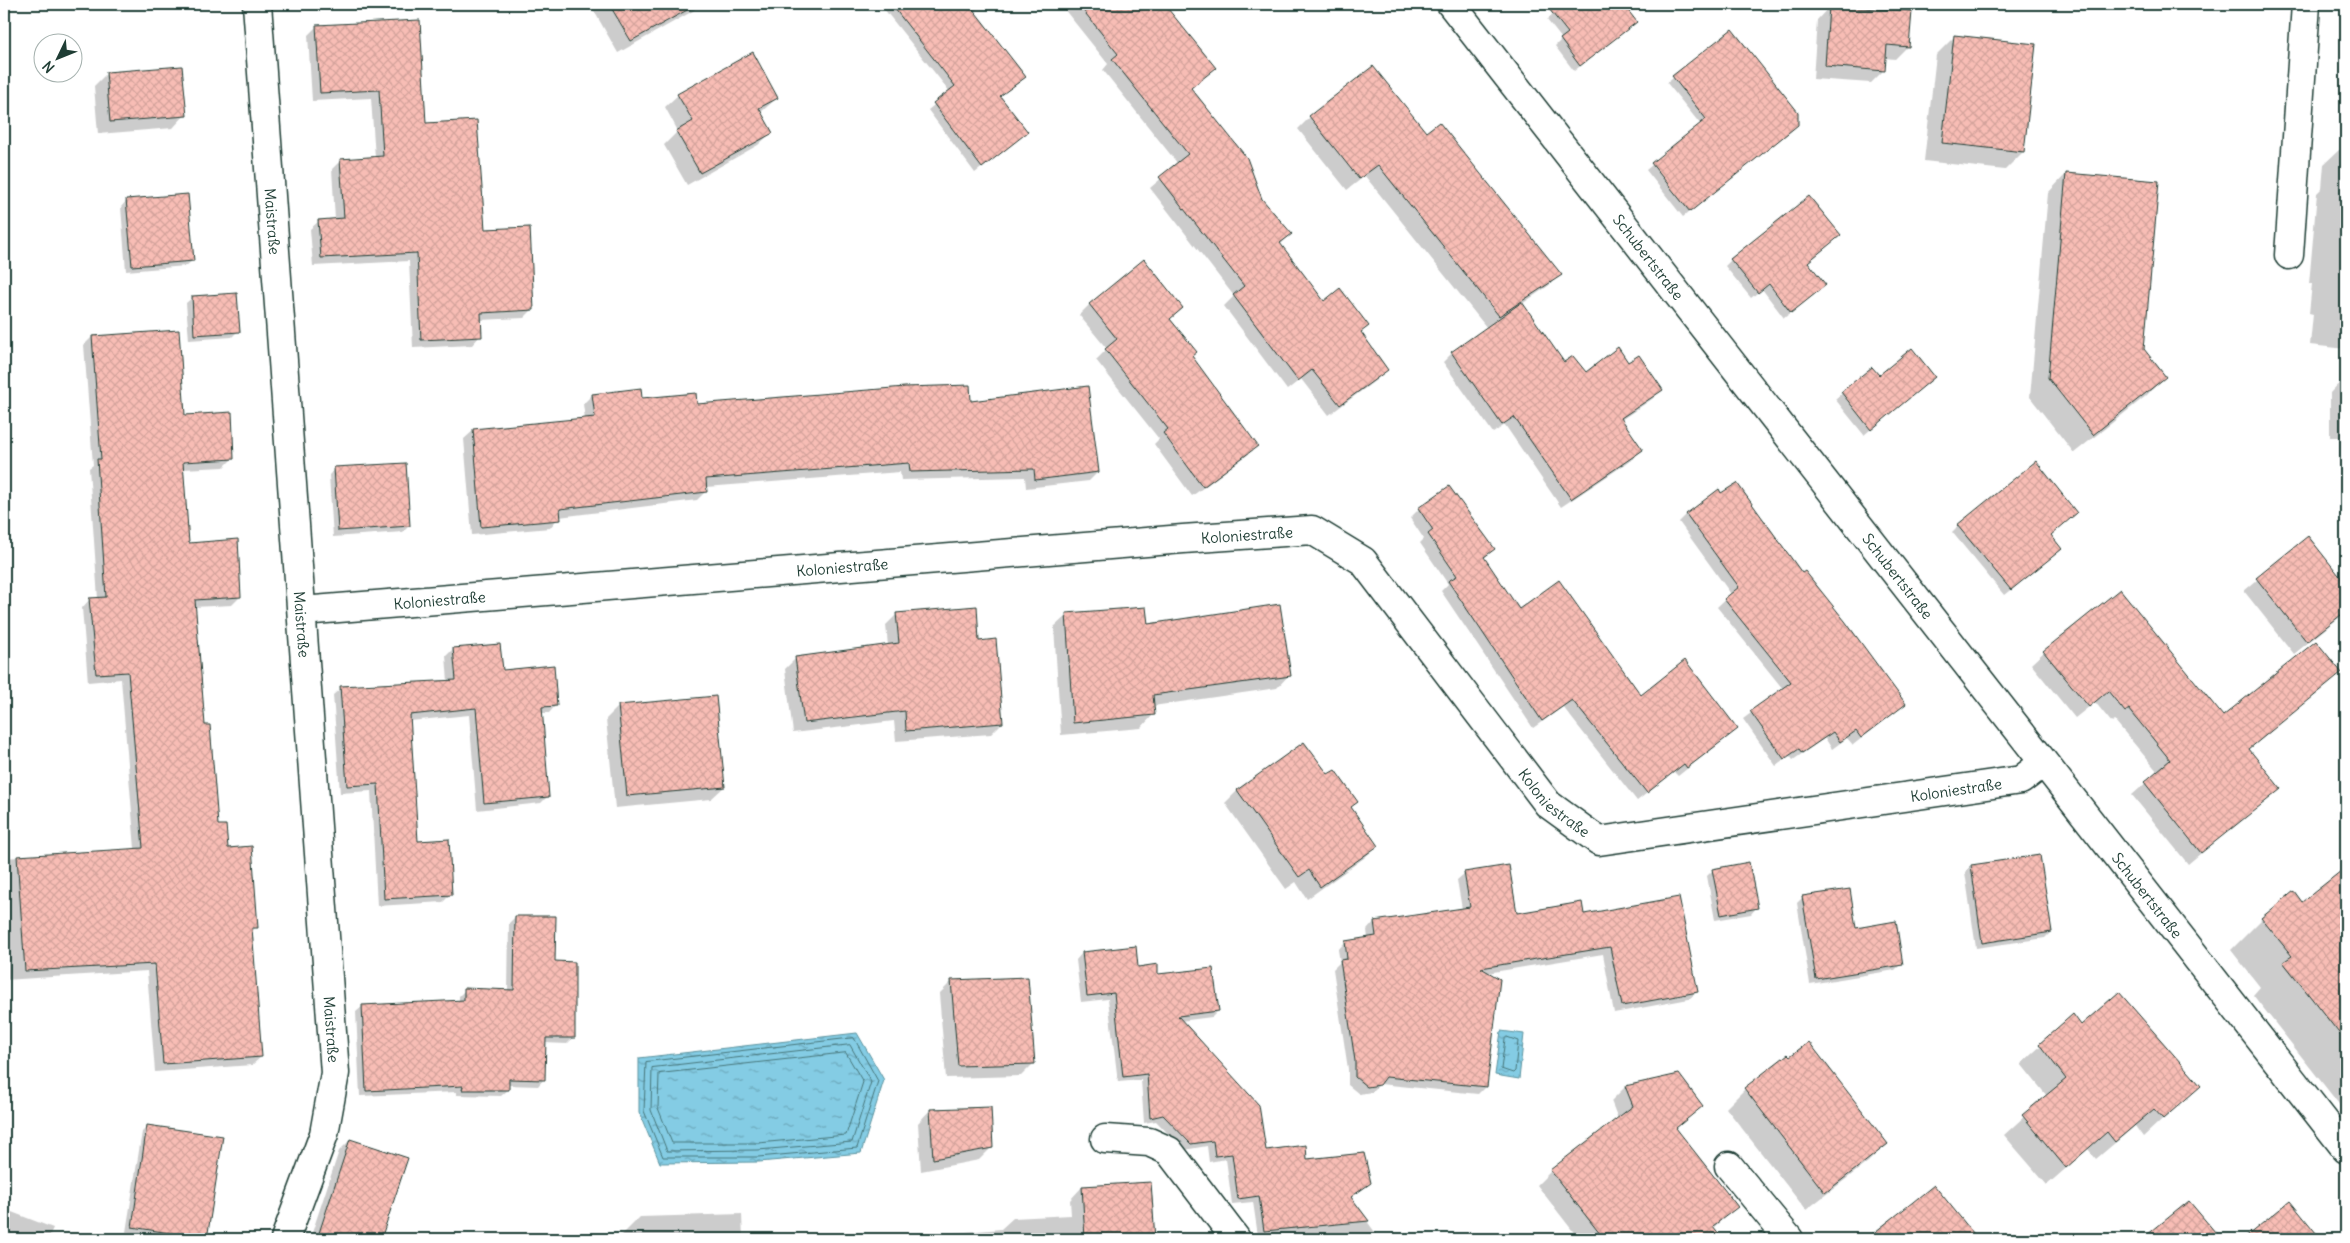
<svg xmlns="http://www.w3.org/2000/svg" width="2350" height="1243" font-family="Delius,sans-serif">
	<defs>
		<pattern id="water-ripples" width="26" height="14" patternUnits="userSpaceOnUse" patternTransform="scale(1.25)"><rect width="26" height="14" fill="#84cce4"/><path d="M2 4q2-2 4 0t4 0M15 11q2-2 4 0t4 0" fill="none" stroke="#6ba7ba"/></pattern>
		<pattern id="building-cross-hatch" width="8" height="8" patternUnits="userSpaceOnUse" patternTransform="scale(1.25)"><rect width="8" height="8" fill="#f8bdb5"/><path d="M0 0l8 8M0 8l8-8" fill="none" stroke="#d4a39c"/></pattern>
	</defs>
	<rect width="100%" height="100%" fill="#fff"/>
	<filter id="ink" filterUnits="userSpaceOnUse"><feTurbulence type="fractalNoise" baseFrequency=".02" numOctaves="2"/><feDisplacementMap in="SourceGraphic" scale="10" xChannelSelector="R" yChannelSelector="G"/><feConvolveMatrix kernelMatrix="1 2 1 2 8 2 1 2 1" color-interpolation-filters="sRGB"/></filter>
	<g filter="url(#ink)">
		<g fill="url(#water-ripples)" stroke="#5c939e">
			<path d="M1501,1031L1524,1034L1519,1079L1495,1075Z"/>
			<path d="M857,1033L884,1080L861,1153L759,1162L660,1163L639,1112V1058Z"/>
		</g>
		<g fill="#0003">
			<path d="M590,4H700L693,11L618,53Z"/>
			<path d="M880,4H977L979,7L974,12L1024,77L999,97L1027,132L975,173L928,110L950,92Z"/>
			<path d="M1060,4H1162L1214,68L1190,89L1261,199L1291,234L1280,245L1324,303L1360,333L1386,370L1376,380L1329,415L1301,379L1287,390L1224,306L1234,296L1150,188L1178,164L1103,70L1108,64Z"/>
			<path d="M1566,4H1622L1636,22L1574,71L1555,46L1562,39L1547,20Z"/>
			<path d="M1829,7L1908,46L1895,59L1885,58L1884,70L1871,83L1813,79L1817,20Z"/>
			<path d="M317,26L425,125L484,230L532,310L524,318L480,320V336L472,345L413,348L409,261L313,266L310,229L319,221L335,220L332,169L341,160L375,158L371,98L312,101L308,35Z"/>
			<path d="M1731,31L1797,125L1683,217L1646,170L1701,125L1667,83Z"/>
			<path d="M1954,37L2023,152L2005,170L1924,161L1936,55Z"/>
			<path d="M107,73L185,115L173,128L98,134L94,86Z"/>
			<path d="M678,95L777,98L760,113L771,133L758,145L687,185L664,145L678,131L665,107Z"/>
			<path d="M1310,117L1426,134L1560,275L1548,286L1522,304L1564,364L1586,374L1628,364L1661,390L1652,399L1621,420L1642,450L1633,459L1561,507L1505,425L1493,433L1443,362L1452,353L1487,328L1365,176L1347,190L1298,129Z"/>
			<path d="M2339,150L2346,151V349L2310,345L2313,314L2309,313L2312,284H2309L2317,193L2322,188L2324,164Z"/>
			<path d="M2066,174L2143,349L2164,377L2146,396L2074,453L2030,397L2048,193Z"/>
			<path d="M127,200L193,260L186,266L126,271L121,207Z"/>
			<path d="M1731,260L1806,262L1819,291L1784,318L1762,289L1751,298L1725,266Z"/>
			<path d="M193,297L238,331L232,337L189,340L186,303Z"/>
			<path d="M1090,304L1181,308L1169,320L1191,356L1256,446L1246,456L1192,496L1154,444L1159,439L1096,360L1107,349L1079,315Z"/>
			<path d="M92,337L232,459L224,467L183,469L188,544L240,597L232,605L194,607L204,727L217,826L256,927L251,933L261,1057L252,1065L155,1072L147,971L4,980V858L135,849L121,679L88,682L82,608L90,599H98L89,468L93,465L84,345Z"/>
			<path d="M1871,368L1878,377H1933L1864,435L1835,399Z"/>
			<path d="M2346,376V515H2340L2339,437H2330V393Z"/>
			<path d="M592,395L696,405L970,402L1098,472L1089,481L1026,488L1025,477L901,480L900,472L706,487V491L697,500L559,517L550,528L472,535L464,439L474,430L585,419L583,404Z"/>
			<path d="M335,469L409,526L403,532L333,537L329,475Z"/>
			<path d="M1419,509L1494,549L1483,559L1518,611L1641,697L1737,729L1678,776L1674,772L1637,801L1563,707L1533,728L1441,591L1448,584L1420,543L1424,539L1410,518Z"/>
			<path d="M1687,514L1802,575L1905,704L1853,745L1847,738L1832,749L1825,738L1793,760L1790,756L1776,766L1743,719L1783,689L1717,607L1731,594L1679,522Z"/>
			<path d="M4,522L8,527L4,532Z"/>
			<path d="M1958,526L2050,535L2054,555L2004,595L1952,532Z"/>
			<path d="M2307,538L2346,586V612L2294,654L2244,591Z"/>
			<path d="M897,614L978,642L1002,723L991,734L896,741L894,721L793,733L785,669L796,658L888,646L886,625Z"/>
			<path d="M1067,615L1146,626L1289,675L1277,688L1153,706V715L1141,728L1061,735L1054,627Z"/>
			<path d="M453,649L502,671L556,705L549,713H541L548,796L541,803L477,810L469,715L410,721L417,842L450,895L443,902L377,906L371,791L340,793L333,695L341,688L448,682L446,656Z"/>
			<path d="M2044,652L2222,718L2340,673L2248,750L2279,788L2188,864L2132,795L2158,772L2115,721L2112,723L2095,702L2075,718L2031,664Z"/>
			<path d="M619,706L724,787L711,799L615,808L606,719Z"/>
			<path d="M1328,776L1357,802L1350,808L1377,846L1364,858L1307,899L1296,882L1286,889L1225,803L1238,790Z"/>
			<path d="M1971,866L2051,932L2045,938L1976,948L1965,872Z"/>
			<path d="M1713,870L1757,907L1751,914L1715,920L1707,876Z"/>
			<path d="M2343,872L2346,876V1113L2253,995L2260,987L2231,950L2262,919L2302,904Z"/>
			<path d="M1465,873L1516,914L1583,916L1697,992L1689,999L1614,1013L1603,954L1487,973L1486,1086L1478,1094L1380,1084L1372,1092L1359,1094L1348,1085V1069L1333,969L1340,962L1338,950L1345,942L1368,939L1367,930L1374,922L1462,909L1457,880Z"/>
			<path d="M1803,897L1855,929L1901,964L1895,970L1810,984L1797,903Z"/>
			<path d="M515,917L554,963L573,1038L567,1044L544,1043V1079L538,1086L508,1085V1090L501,1096L457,1095V1092L360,1096L356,1012L363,1006L459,1001V996L465,990L508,991L509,923Z"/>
			<path d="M1082,953L1157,976L1218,1011L1212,1017L1180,1021L1264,1152L1306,1160L1369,1182L1350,1198L1380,1239H1278L1275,1235L1258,1236L1253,1202L1232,1204L1226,1159L1209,1162L1207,1146L1184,1150L1156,1121L1144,1123L1141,1080L1118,1082L1108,999L1081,1002L1076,960Z"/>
			<path d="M952,981L1034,1063L1021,1076L946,1078L939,994Z"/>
			<path d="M2073,1016L2081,1027L2199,1085L2143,1137L2135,1126L2096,1159L2088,1149L2047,1185L2004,1135L2047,1096L2021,1064Z"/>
			<path d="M1788,1056L1886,1144L1868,1162L1806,1210L1726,1108L1745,1089Z"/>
			<path d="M1678,1076L1701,1106L1675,1129L1736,1206L1713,1228L1721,1239H1579L1537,1185L1551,1171L1618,1119L1611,1101L1625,1087Z"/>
			<path d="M930,1110L992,1147L979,1160L921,1171L918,1123Z"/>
			<path d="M148,1126L206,1238L204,1239H169L126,1232L142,1132Z"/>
			<path d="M350,1140L407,1159L380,1239H310L339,1151Z"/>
			<path d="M1150,1183L1154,1239H882L1001,1229L1013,1218L1071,1215L1070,1200L1082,1187Z"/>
			<path d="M1934,1187L1976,1239H1868Z"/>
			<path d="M2189,1203L2219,1239H2144Z"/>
			<path d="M2290,1203L2320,1239H2245Z"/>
			<path d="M4,1209L53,1228L48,1239H4Z"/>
			<path d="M742,1214L743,1239H621V1236L640,1217Z"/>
		</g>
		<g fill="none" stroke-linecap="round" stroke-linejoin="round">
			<g stroke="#47767a" stroke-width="1">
				<path d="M1507,1037L1518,1041L1515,1071L1513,1073L1501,1069L1505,1039Z"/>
				<path d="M854,1038L878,1081L857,1148L758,1157H663L644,1111L646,1062Z"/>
				<path d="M850,1045L871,1082L852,1142L758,1150L667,1151L651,1110L652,1068Z"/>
				<path d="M846,1053L863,1082L846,1135L758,1143H672L658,1108L659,1074Z"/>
			</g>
		</g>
		<g fill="url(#building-cross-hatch)" stroke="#1f3d34">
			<path d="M609,4H698L631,41Z"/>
			<path d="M891,4H969L1026,77L1000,96L1028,132L982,168L933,103L955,86Z"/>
			<path d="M1078,4H1164L1216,68L1191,88L1247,158L1262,199L1292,234L1280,243L1324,301L1340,288L1369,326L1361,332L1388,370L1340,405L1312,370L1298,381L1233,295L1244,286L1159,177L1188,154L1112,59L1118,54Z"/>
			<path d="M1545,4H1623L1637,22L1580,66L1560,39L1568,33Z"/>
			<path d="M1829,6L1912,11L1909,47L1887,45L1885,71L1825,66Z"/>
			<path d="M420,20L426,123L477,120L485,229L530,227L534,310L481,313L482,337L421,340L417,253L321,258L318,220L344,218L340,159L383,156L379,90L320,93L316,25Z"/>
			<path d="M1732,29L1798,112V125L1690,212L1651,163L1706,119L1672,76Z"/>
			<path d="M1954,35L2036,44L2024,152L1942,143Z"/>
			<path d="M753,52L778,98L759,108L773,133L700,173L676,131L693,121L677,94Z"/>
			<path d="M182,66L187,116L110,122L106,72Z"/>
			<path d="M1373,66L1426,132L1439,122L1562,275L1499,316L1378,165L1359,179L1309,116Z"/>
			<path d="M2066,173L2159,181L2144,349L2166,377L2093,435L2048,378Z"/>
			<path d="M188,194L194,261L132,266L126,199Z"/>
			<path d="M1809,196L1841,235L1808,262L1826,285L1791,313L1769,284L1758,293L1730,259Z"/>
			<path d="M1144,259L1183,308L1170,319L1197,352L1192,356L1258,446L1203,487L1163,433L1168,429L1105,349L1117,339L1089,304Z"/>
			<path d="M237,293L240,332L194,335L192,296Z"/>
			<path d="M1522,302L1564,362L1573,356L1586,372L1618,347L1628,362L1639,355L1663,390L1621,418L1643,450L1571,499L1514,417L1502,425L1451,352Z"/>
			<path d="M179,330L185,415L232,412L234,459L183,462L189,543L238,539L241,597L195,600L205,725H210L218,825H226L228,848L252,846L258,928H252L262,1057L163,1064L155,964L25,971L17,856L143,848L128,672L96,674L89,598L106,597L97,459H101L92,336Z"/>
			<path d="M1912,348L1935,377L1871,430L1841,392L1872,367L1879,375Z"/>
			<path d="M970,385L971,401L1088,386L1099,472L1035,480L1034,469L910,472L909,463L706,479L707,492L560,509L561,520L481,527L473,429L595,417L592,394L641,388L642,398L696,393L697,404L905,387Z"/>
			<path d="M2036,461L2077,513L2051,535L2062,549L2011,590L1957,525Z"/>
			<path d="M406,463L410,526L338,531L334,467Z"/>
			<path d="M1737,483L1802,573L1805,571L1845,621L1906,704L1861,738L1856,731L1840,742L1833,732L1802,753L1799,749L1784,759L1750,711L1791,682L1724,599L1739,587L1686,514L1719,489L1721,493Z"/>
			<path d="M1449,486L1495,549L1484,557L1519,609L1559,580L1641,695L1685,660L1738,729L1687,768L1684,764L1647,793L1572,700L1542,721L1448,581L1457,576L1428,534L1433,530L1418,508Z"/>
			<path d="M2308,536L2346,584V611L2307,642L2256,578Z"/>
			<path d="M2120,589L2223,716L2316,641L2342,673L2249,749L2281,789L2201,853L2144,782L2170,760L2129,709L2125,712L2108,691L2089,707L2043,651Z"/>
			<path d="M1280,604L1291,676L1153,695L1155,715L1073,723L1066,613L1146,607L1148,624Z"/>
			<path d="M977,606L979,641L996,639L1003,723L906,731L905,711L804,723L795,657L899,643L896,613Z"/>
			<path d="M500,644L503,670L554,665L557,706L542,707L549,797L484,803L476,708L410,715L418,841L449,839L452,895L384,899L378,784L347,786L340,686L456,680L453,648Z"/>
			<path d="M716,696L725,787L627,796L618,705Z"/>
			<path d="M1304,742L1328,774L1335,770L1358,802L1351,807L1378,846L1320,887L1309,870L1299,877L1237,790Z"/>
			<path d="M2040,855L2052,932L1982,943L1971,865Z"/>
			<path d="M1749,862L1758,908L1721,915L1712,869Z"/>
			<path d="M1509,865L1517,913L1582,902L1584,914L1679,897L1698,992L1622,1006L1610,947L1481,968L1500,979L1487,1087L1386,1077L1380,1085L1367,1087L1355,1077V1061L1340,960L1347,959L1345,941L1376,936L1374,921L1470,907L1464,872Z"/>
			<path d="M2346,867V1042L2283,962L2292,956L2261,918L2294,891L2302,902Z"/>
			<path d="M1850,889L1856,928L1896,921L1903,965L1816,979L1802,896Z"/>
			<path d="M515,916H556L555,961L575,962V1038H546L545,1080L509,1079V1090H462L463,1086L366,1091L362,1005L464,1000V988L514,990Z"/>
			<path d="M1136,946L1138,967L1158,964V974L1213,968L1219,1011L1178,1016L1259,1105L1266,1150L1306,1145L1307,1159L1364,1153L1371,1183L1351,1197L1369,1221L1264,1231L1259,1196L1238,1199L1232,1154L1215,1156L1213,1141L1191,1144L1163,1115L1150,1118L1147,1074L1123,1077L1114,993L1087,996L1082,952Z"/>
			<path d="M1028,977L1035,1064L958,1066L951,980Z"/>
			<path d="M2119,992L2201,1086L2163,1119L2154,1109L2115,1142L2107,1132L2066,1168L2022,1115L2066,1079L2039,1044L2073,1014L2081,1025Z"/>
			<path d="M1809,1042L1888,1144L1825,1193L1744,1088L1788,1054L1790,1056Z"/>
			<path d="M1679,1074L1703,1106L1676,1128L1738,1207L1713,1226L1723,1239H1604L1550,1170L1633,1106L1625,1086Z"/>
			<path d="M991,1107L993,1148L933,1159L930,1109Z"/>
			<path d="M147,1125L223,1136L207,1239L132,1227Z"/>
			<path d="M350,1139L408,1158L381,1239H317Z"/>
			<path d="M1151,1182L1155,1239H1085L1082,1186Z"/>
			<path d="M1934,1185L1978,1239H1866L1913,1202Z"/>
			<path d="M2189,1201L2221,1239H2142Z"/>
			<path d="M2290,1201L2321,1239H2243Z"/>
		</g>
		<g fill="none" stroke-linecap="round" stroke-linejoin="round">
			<defs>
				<g id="street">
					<path id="s1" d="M257,4L335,1073L324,1134L285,1239"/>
					<path d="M2289,255L2306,4"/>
					<path id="s2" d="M302,611L1183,539L1312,530L1363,561L1548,804L1599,841L2021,780L2043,763"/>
					<path d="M1105,1139L1149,1142L1169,1151L1236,1239"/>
					<path d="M1729,1166L1789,1239"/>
				</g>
				<g id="secondary">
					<path id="s3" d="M1451,4L2346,1149"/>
				</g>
			</defs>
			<use href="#street" stroke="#1f3d34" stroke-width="31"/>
			<use href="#secondary" stroke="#1f3d34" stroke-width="31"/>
			<use href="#street" stroke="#fff" stroke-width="28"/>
			<use href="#secondary" stroke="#fff" stroke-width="28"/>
		</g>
	</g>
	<g text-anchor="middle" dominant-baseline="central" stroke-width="4" stroke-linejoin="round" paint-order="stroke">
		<g font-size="15" fill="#1f3d34" stroke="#fff">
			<text stroke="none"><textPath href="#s1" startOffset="218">Maistraße</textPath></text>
			<text stroke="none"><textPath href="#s3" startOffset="321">Schubertstraße</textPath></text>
			<text stroke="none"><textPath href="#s2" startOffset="948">Koloniestraße</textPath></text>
			<text stroke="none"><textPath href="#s2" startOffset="542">Koloniestraße</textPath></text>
			<text stroke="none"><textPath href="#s3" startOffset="726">Schubertstraße</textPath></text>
			<text stroke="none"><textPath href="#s2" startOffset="138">Koloniestraße</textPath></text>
			<text stroke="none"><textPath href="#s1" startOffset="622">Maistraße</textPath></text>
			<text stroke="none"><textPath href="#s2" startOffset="1802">Koloniestraße</textPath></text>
			<text stroke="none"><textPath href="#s2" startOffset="1382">Koloniestraße</textPath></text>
			<text stroke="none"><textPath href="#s3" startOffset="1131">Schubertstraße</textPath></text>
			<text stroke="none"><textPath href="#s1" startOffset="1028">Maistraße</textPath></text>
		</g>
	</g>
	<rect width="2350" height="1243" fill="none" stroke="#fff" stroke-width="20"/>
	<rect x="10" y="10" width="2330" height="1223" fill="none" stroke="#1f3d34" stroke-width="2" filter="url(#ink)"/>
	<g transform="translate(58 58) rotate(227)"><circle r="24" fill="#ffffff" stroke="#a5b1ae"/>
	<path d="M0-4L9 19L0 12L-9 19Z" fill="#1f3d34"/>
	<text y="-8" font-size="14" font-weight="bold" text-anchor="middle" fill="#1f3d34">N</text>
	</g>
</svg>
